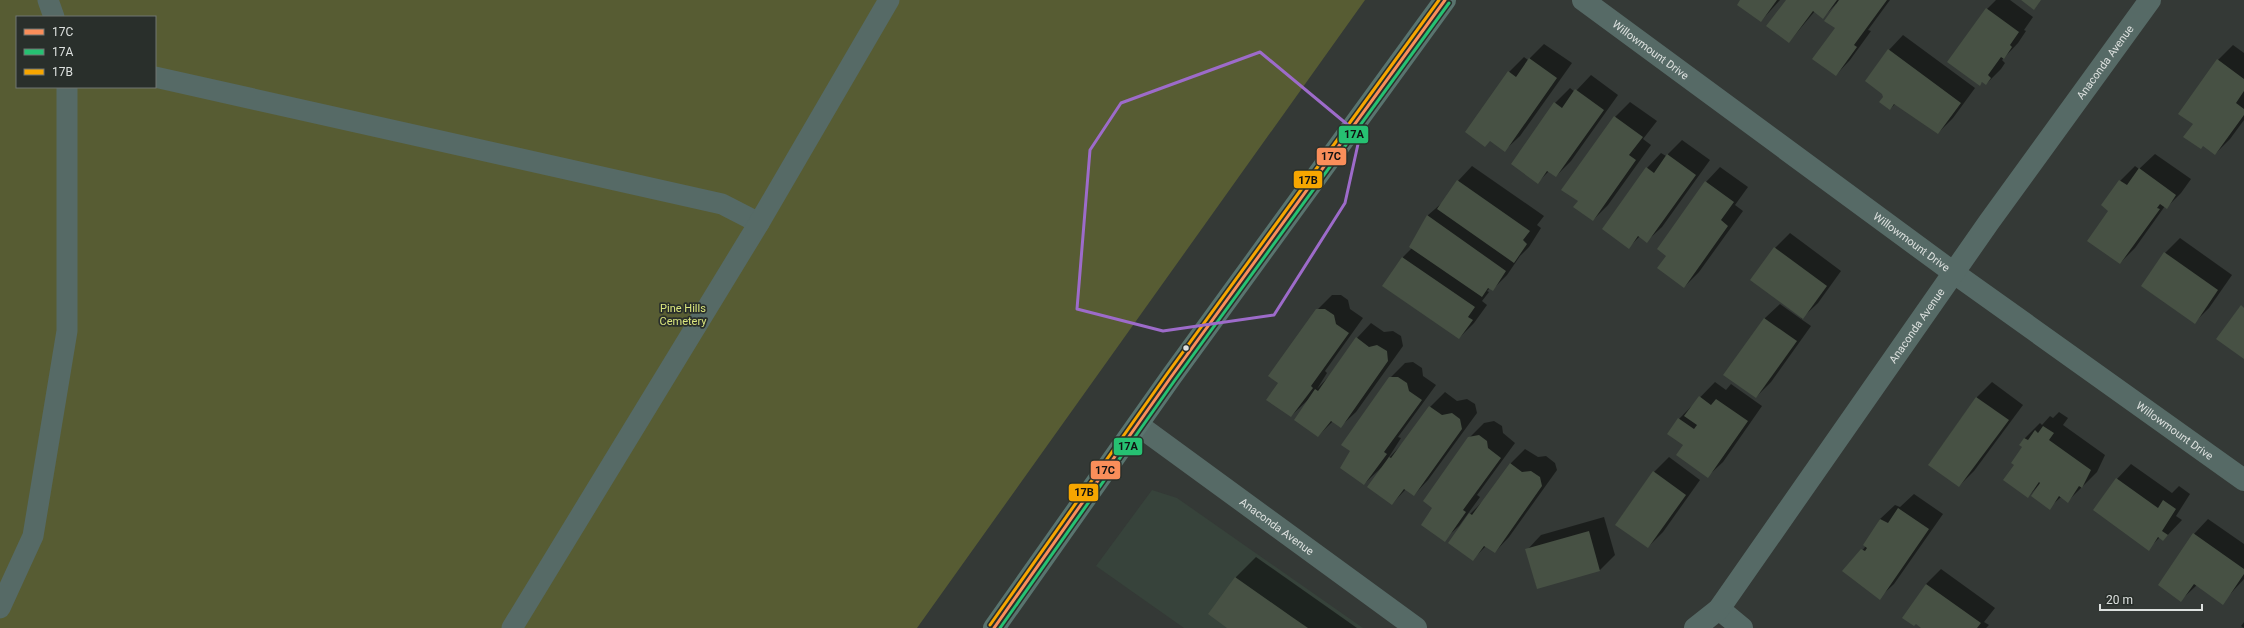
<svg xmlns="http://www.w3.org/2000/svg" width="2244" height="628" font-family="Roboto,sans-serif">
	<rect width="100%" height="100%" fill="#343936"/>
	<path fill="#37433b" d="M1152,490L1177,498L1363,628H1184L1096,566Z"/>
	<path fill="#575c33" fill-rule="evenodd" d="M0,0H1365L917,628H0ZM17,17H155V87H17Z"/>
	<g fill="#0007">
		<path d="M1742,0H1780L1761,21Z"/>
		<path d="M1788,0H1890L1868,30L1871,31L1850,60L1836,75V4L1823,17L1815,11L1789,42Z"/>
		<path d="M1996,0H2010L2033,17L2024,30L2026,31L2018,43L2002,60L2005,63L2001,69L1986,84L1983,81L1980,84L1987,9Z"/>
		<path d="M1903,35L1975,88L1953,118L1938,133L1895,104L1890,109L1884,97L1889,50Z"/>
		<path d="M1544,44L1572,63L1520,136L1505,150L1490,140L1509,72L1524,57L1528,60Z"/>
		<path d="M2233,45L2244,53V120L2230,139L2215,154L2194,124L2218,60Z"/>
		<path d="M1591,75L1618,95L1571,161L1556,176L1549,171L1538,182L1555,103L1570,88L1575,92Z"/>
		<path d="M1630,102L1657,121L1643,139L1651,145L1608,205L1593,220L1579,201L1563,190L1615,117Z"/>
		<path d="M1682,140L1710,160L1662,227L1647,241L1640,236L1629,247L1647,168L1661,153L1666,156Z"/>
		<path d="M2155,154L2191,179L2181,193L2166,208L2165,206L2135,248L2120,263L2110,211L2120,181L2135,166L2139,169Z"/>
		<path d="M1472,166L1544,216L1537,225L1541,228L1529,247L1520,256L1507,275L1492,290L1490,288L1487,291L1489,292L1482,301L1487,305L1474,323L1459,338L1383,286L1403,257L1412,248L1427,216L1443,202L1458,181Z"/>
		<path d="M1720,167L1748,187L1735,205L1743,211L1699,272L1684,287L1667,256L1706,182Z"/>
		<path d="M1790,233L1841,271L1818,303L1801,319L1811,326L1771,382L1756,397L1725,374L1765,318L1780,304L1801,319L1802,317L1775,248Z"/>
		<path d="M2180,238L2232,275L2209,308L2195,322L2165,253Z"/>
		<path d="M1332,295H1341L1348,300L1350,309L1363,318L1325,371L1327,373L1317,389L1330,375L1357,338L1371,323L1384,332L1393,331L1401,336L1403,346L1356,412L1341,426L1333,421L1318,436L1310,398L1291,416L1279,383L1317,310Z"/>
		<path d="M1413,362L1422,368L1423,376L1436,385L1398,437L1401,438L1387,460L1403,443L1430,407L1445,392L1457,401L1467,399L1475,404L1477,413L1428,480L1414,495L1406,489L1392,504L1381,468L1364,484L1390,378L1405,363Z"/>
		<path d="M1715,382L1726,390L1731,384L1762,406L1723,462L1708,476L1684,444L1679,419Z"/>
		<path d="M1992,382L2023,405L1974,471L1959,486L1929,464L1977,397Z"/>
		<path d="M2059,412L2068,418L2063,425L2105,455L2097,472L2068,501L2061,497L2049,508L2038,486L2028,497L2016,465L2024,447L2020,444L2025,438L2040,423L2042,425L2050,416L2053,418Z"/>
		<path d="M1494,421L1502,426L1503,433L1515,443L1477,495L1480,497L1459,526L1444,540L1433,507L1469,438L1484,423Z"/>
		<path d="M1525,449L1538,457L1546,456L1555,463L1557,470L1509,537L1495,552L1486,546L1473,559L1470,514L1485,499L1511,463Z"/>
		<path d="M1669,457L1700,480L1663,532L1648,547L1616,524L1654,472Z"/>
		<path d="M2131,464L2172,493L2179,486L2190,494L2176,516L2182,520L2163,540L2160,537L2148,549L2117,479Z"/>
		<path d="M1914,494L1943,514L1894,584L1879,598L1844,571L1866,546L1880,519L1895,505L1900,507Z"/>
		<path d="M1604,517L1615,555L1600,570L1537,588L1527,550L1541,535Z"/>
		<path d="M2208,519L2244,544V579L2222,603L2197,585L2181,600L2194,534Z"/>
		<path d="M1256,557L1357,628H1229L1210,614L1236,577Z"/>
		<path d="M1941,569L1995,608L1984,622L1989,625L1986,628H1923L1916,623L1926,584Z"/>
		<path d="M2244,622V628L2241,626Z"/>
	</g>
	<g fill="#475144">
		<path d="M1740,0H1777L1761,22L1737,5Z"/>
		<path d="M1786,0H1837L1823,19L1813,11L1789,43L1766,26Z"/>
		<path d="M1839,0H1887L1854,45L1857,47L1836,76L1812,59L1835,28L1824,21Z"/>
		<path d="M2021,0H2041L2034,10Z"/>
		<path d="M1986,8L2019,32L2010,45L2012,47L2004,59L2001,57L1988,75L1991,78L1986,85L1982,82L1980,86L1947,62Z"/>
		<path d="M1888,49L1961,103L1938,134L1894,104L1890,110L1879,102L1883,97L1882,94L1865,81Z"/>
		<path d="M1529,58L1557,78L1505,152L1490,141L1485,147L1465,132L1508,71L1516,77Z"/>
		<path d="M2217,59L2244,79V91L2236,103L2244,109V115L2215,155L2203,146L2201,149L2183,137L2193,124L2178,114Z"/>
		<path d="M1575,89L1604,110L1556,177L1547,171L1538,184L1511,164L1554,102L1562,108Z"/>
		<path d="M1614,116L1643,137L1629,155L1636,160L1593,221L1573,207L1578,201L1561,190Z"/>
		<path d="M1667,154L1696,175L1647,243L1638,236L1629,249L1602,229L1646,167L1654,173Z"/>
		<path d="M2139,168L2176,195L2167,209L2160,204L2157,208L2160,209L2120,264L2087,241L2108,211L2101,205L2119,180L2127,185Z"/>
		<path d="M1457,180L1530,231L1523,240L1527,244L1514,263L1437,209Z"/>
		<path d="M1705,181L1734,202L1721,220L1728,226L1684,288L1657,268L1666,256L1657,249Z"/>
		<path d="M1427,215L1506,271L1493,291L1488,288L1482,297L1409,247Z"/>
		<path d="M1774,247L1827,286L1803,319L1750,280Z"/>
		<path d="M2164,252L2218,290L2195,324L2141,286Z"/>
		<path d="M1402,257L1475,307L1468,317L1473,320L1459,339L1382,286Z"/>
		<path d="M2241,305L2244,308V359L2216,339Z"/>
		<path d="M1316,309H1325L1334,315L1336,324L1349,333L1311,386L1313,388L1291,417L1266,400L1278,383L1268,376Z"/>
		<path d="M1764,318L1797,341L1756,398L1723,375Z"/>
		<path d="M1356,337L1369,347L1377,345L1387,351L1388,361L1341,428L1331,421L1318,437L1294,420L1315,389L1318,391Z"/>
		<path d="M1389,377H1398L1407,383L1409,391L1422,400L1384,452L1387,454L1364,485L1340,468L1350,451L1341,445Z"/>
		<path d="M1699,396L1711,405L1716,399L1748,421L1708,478L1676,455L1683,445L1667,434L1678,418L1694,429L1697,425L1684,416Z"/>
		<path d="M1976,397L2009,420L1959,487L1928,465Z"/>
		<path d="M1429,406L1442,415L1452,413L1460,419L1462,429L1414,496L1404,489L1392,505L1367,487L1389,457L1391,458Z"/>
		<path d="M2043,426L2054,433L2049,440L2091,470L2082,488L2079,486L2068,503L2059,496L2050,510L2031,496L2040,483L2039,482L2028,498L2003,480L2014,465L2011,463L2022,447L2019,445L2024,438L2028,440L2035,430L2038,433Z"/>
		<path d="M1479,435L1487,441L1488,448L1501,458L1463,510L1466,512L1445,542L1421,525L1432,508L1423,501L1468,437Z"/>
		<path d="M1510,463L1522,472L1531,471L1540,477L1542,486L1495,553L1484,546L1473,561L1448,543L1469,513L1472,515Z"/>
		<path d="M1653,471L1686,495L1648,548L1615,525Z"/>
		<path d="M2116,478L2158,508L2163,500L2176,509L2162,531L2168,535L2163,541L2158,537L2149,551L2093,510Z"/>
		<path d="M1898,508L1929,529L1880,600L1842,571L1861,549L1865,551L1867,548L1863,545L1880,519L1888,523Z"/>
		<path d="M1589,531L1600,571L1537,589L1525,549Z"/>
		<path d="M2193,533L2244,569V574L2223,605L2194,584L2181,602L2158,585Z"/>
		<path d="M1235,577L1292,617L1308,628H1227L1208,614Z"/>
		<path d="M1926,584L1981,623L1977,628H1921L1916,624L1914,626L1902,618Z"/>
	</g>
	<g fill="none" stroke-linecap="round" stroke-linejoin="round">
		<g stroke="#566a66" stroke-width="21">
			<path d="M48,0L54,17"/>
			<path d="M155,77L722,204L759,223"/>
			<path d="M0,608L33,536L67,331V87"/>
			<path d="M512,628L759,223L889,0"/>
		</g>
		<g stroke="#566a66" stroke-width="22">
			<path id="s1" d="M1583,0L1954,273L2244,480"/>
			<path id="s2" d="M1138,425L1416,628"/>
			<path d="M1719,609L1742,628"/>
			<path id="s3" d="M1695,628L1719,609L1989,222L2150,0"/>
		</g>
		<path stroke="#59746f" stroke-width="22" d="M994,628L1171,377L1445,0"/>
		<defs>
			<path id="bus-1" d="M994,628L1171,377L1445,0"/>
			<path id="bus-2" d="M1000,628L1175,380L1449,3"/>
			<path id="bus-3" d="M990,625L1167,374L1439,0"/>
		</defs>
		<use href="#bus-1" stroke="#292f2b" stroke-width="6"/>
		<use href="#bus-2" stroke="#292f2b" stroke-width="6"/>
		<use href="#bus-3" stroke="#292f2b" stroke-width="6"/>
		<use href="#bus-1" stroke="#fa8e5a" stroke-width="3"/>
		<use href="#bus-2" stroke="#26c172" stroke-width="3"/>
		<use href="#bus-3" stroke="#f7a600" stroke-width="3"/>
	</g>
	<path fill="none" stroke="#9d6bca" stroke-width="3" stroke-linejoin="round" d="M1260,52L1360,135L1345,203L1274,315L1163,331L1077,309L1090,150L1121,103Z"/>
	<circle fill="#dde1df" stroke="#292f2b" stroke-width="1.5" cx="1186" cy="348" r="3.5"/>
	<g text-anchor="middle" dominant-baseline="central" stroke-width="3.5" stroke-linejoin="round" paint-order="stroke">
		<g font-size="11" fill="#dde1df" stroke="#292f2b">
			<text stroke="none"><textPath href="#s1" startOffset="84">Willowmount Drive</textPath></text>
			<text stroke="none"><textPath href="#s3" startOffset="700">Anaconda Avenue</textPath></text>
			<text stroke="none"><textPath href="#s1" startOffset="408">Willowmount Drive</textPath></text>
			<text stroke="none"><textPath href="#s3" startOffset="376">Anaconda Avenue</textPath></text>
			<text stroke="none"><textPath href="#s1" startOffset="732">Willowmount Drive</textPath></text>
			<text stroke="none"><textPath href="#s2" startOffset="172">Anaconda Avenue</textPath></text>
		</g>
		<g font-size="11" fill="#dbe67d" stroke="#292f2b">
			<text x="683" y="308">Pine Hills<tspan x="683" dy="13">Cemetery</tspan></text>
		</g>
	</g>
	<g stroke="#292f2b" stroke-width="1.5">
		<rect x="1338" y="125" width="31" height="19" rx="4" fill="#26c172"/>
		<rect x="1316" y="147" width="31" height="19" rx="4" fill="#fa8e5a"/>
		<rect x="1293" y="170" width="30" height="19" rx="4" fill="#f7a600"/>
		<rect x="1113" y="437" width="30" height="19" rx="4" fill="#26c172"/>
		<rect x="1090" y="460" width="31" height="20" rx="4" fill="#fa8e5a"/>
		<rect x="1068" y="483" width="31" height="19" rx="4" fill="#f7a600"/>
	</g>
	<g font-size="11" text-anchor="middle" font-weight="bold" fill="#111">
		<text x="1354" y="138">17A</text>
		<text x="1331" y="160">17C</text>
		<text x="1308" y="184">17B</text>
		<text x="1128" y="450">17A</text>
		<text x="1105" y="474">17C</text>
		<text x="1084" y="496">17B</text>
	</g>
	<rect x="16" y="16" width="140" height="72" fill="#292f2b" stroke="#717673"/>
	<rect x="24" y="29" width="20" height="6" fill="#fa8e5a" stroke="#717673"/>
	<text x="52" y="36" font-size="12" fill="#dde1df">17C</text>
	<rect x="24" y="49" width="20" height="6" fill="#26c172" stroke="#717673"/>
	<text x="52" y="56" font-size="12" fill="#dde1df">17A</text>
	<rect x="24" y="69" width="20" height="6" fill="#f7a600" stroke="#717673"/>
	<text x="52" y="76" font-size="12" fill="#dde1df">17B</text>
	<path d="M2100 604v6h102v-6" fill="none" stroke="#dde1df" stroke-width="2"/>
	<text x="2106" y="604" font-size="12" fill="#dde1df" stroke="#292f2b" stroke-width="3" paint-order="stroke">20 m</text>
</svg>
